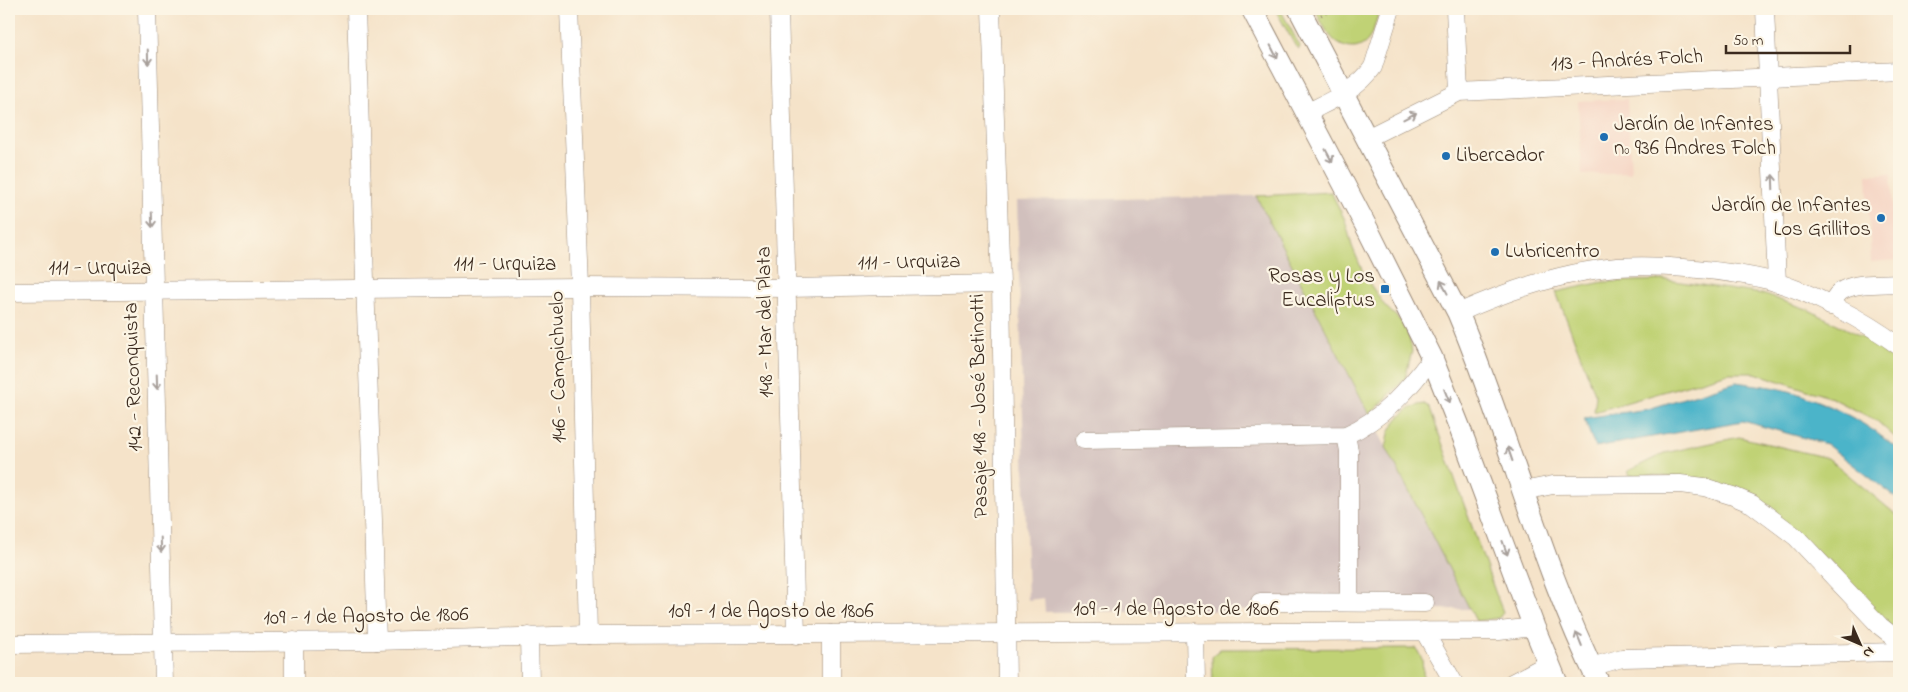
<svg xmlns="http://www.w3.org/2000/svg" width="1908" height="692" font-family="'Indie Flower',sans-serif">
	<rect width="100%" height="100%" fill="#fcf5e5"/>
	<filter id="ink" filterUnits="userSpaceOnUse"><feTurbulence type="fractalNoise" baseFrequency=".02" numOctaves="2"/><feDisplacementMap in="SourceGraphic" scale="10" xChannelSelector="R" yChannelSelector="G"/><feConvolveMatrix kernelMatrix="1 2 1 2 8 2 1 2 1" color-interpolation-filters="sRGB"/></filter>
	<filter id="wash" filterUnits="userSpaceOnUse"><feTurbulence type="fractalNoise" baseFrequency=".0096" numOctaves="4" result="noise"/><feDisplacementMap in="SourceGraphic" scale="20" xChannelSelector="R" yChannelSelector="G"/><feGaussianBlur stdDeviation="1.12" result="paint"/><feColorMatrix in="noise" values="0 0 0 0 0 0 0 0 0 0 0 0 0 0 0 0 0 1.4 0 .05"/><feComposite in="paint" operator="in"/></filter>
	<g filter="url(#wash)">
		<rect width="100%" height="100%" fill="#f5e3c9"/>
		<g fill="#f5d3c2">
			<path d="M1627,99L1631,173L1582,175L1578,101Z"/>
			<path d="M1891,173L1896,260L1871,262L1867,175Z"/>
		</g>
		<path fill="#d1c0bd" d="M1256,196L1470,609L1045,612L1044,598L1028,600L1017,201Z"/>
		<g fill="#c0d275" stroke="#7e7e4a">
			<path d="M1275,9H1280L1300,46L1299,49L1296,47Z"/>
			<path d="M1315,9H1380C1377,17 1375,27 1371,35C1368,42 1361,48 1353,48C1332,48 1323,25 1315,9Z"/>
			<path d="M1331,192L1345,220L1352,246L1365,277L1385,306L1407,327L1412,351L1405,379L1370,415L1256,196Z"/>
			<path d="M1667,280L1762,294L1807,309L1897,354L1899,356V441L1877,421L1832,398L1755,373H1728L1594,412L1596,396L1556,292L1603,282Z"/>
			<path d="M1425,404L1430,409L1497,597L1503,612L1499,618L1476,621L1386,447C1388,441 1388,432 1392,427C1399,415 1411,405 1425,404Z"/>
			<path d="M1739,437L1828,458L1899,517V632L1882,621L1832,563L1701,480L1652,475L1630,476L1628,471L1665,453Z"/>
			<path d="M1416,648L1422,659L1424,683H1213L1212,657L1220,649Z"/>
		</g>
		<path fill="#4bb4c9" stroke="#436f74" d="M1736,382C1756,385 1777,387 1796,393C1834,406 1870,424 1899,451V500L1826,444L1743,421L1595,447L1584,418L1648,409Z"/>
	</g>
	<g filter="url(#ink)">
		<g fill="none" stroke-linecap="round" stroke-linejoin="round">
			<defs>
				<g id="minor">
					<path d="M147,9L164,683"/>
					<path d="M356,9L377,641"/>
					<path d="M569,9L580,287L588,635"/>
					<path d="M779,9L796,635"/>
					<path d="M991,9L1001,284L1007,683"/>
					<path d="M1455,9L1459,92"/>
					<path d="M1765,9L1777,283"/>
					<path d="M1306,113C1330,101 1358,90 1373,67L1391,9"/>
					<path d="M1367,138L1459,92L1899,71"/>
					<path d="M9,292L580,287L788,288L1001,284"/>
					<path d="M1830,306C1833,300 1837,293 1843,290C1858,282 1882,284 1899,283"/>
					<path d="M1458,313C1507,291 1562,272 1617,267C1659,264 1727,270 1768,280C1810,291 1864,320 1899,346"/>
					<path d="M1346,435L1349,451V602"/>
					<path d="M1084,440L1346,435C1383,419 1408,390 1432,358"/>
					<path d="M1523,491L1553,485L1680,484L1704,487L1733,496L1752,504L1796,537L1880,626L1899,641"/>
					<path d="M1260,602L1425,603"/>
					<path d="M1424,631L1454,683"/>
					<path d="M1195,632L1196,683"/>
					<path d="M831,634V683"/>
					<path d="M529,636L530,683"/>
					<path d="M294,641V683"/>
					<path d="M9,644L377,641L588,635L1499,631L1534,627"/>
					<path d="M1591,667L1622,658L1899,652"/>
					<path d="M1512,683L1548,664"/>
				</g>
				<g id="major">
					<path d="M1252,9L1368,230L1432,358L1459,426L1534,627L1557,683"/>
					<path d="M1299,9L1458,313C1509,434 1540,564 1599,683"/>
				</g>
			</defs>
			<use href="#minor" stroke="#988674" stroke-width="19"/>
			<use href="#major" stroke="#988674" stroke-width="23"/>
			<path stroke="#988674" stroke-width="3" stroke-dasharray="1 4" stroke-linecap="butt" d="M1321,15L1334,9"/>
			<use href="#minor" stroke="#fff" stroke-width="18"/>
			<use href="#major" stroke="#fff" stroke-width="21"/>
		</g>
		<defs><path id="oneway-shaft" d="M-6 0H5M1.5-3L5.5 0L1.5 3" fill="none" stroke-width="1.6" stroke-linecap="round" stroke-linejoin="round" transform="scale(1.25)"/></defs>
		<g stroke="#a79f9a">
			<use href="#oneway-shaft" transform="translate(1274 52) rotate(63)"/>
			<use href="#oneway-shaft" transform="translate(148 57) rotate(88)"/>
			<use href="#oneway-shaft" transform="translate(1410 116) rotate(-27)"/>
			<use href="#oneway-shaft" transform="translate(1329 156) rotate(62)"/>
			<use href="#oneway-shaft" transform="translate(1773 182) rotate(-92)"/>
			<use href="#oneway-shaft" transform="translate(152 220) rotate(88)"/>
			<use href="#oneway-shaft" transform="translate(1444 287) rotate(-118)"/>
			<use href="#oneway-shaft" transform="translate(157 382) rotate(88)"/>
			<use href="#oneway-shaft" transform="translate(1447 396) rotate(68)"/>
			<use href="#oneway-shaft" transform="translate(1510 454) rotate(-109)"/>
			<use href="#oneway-shaft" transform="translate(161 545) rotate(88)"/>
			<use href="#oneway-shaft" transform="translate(1505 548) rotate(70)"/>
			<use href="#oneway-shaft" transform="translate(1579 639) rotate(-112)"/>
		</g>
	</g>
	<g fill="#1f6fb2" stroke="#fcf5e5" stroke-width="2">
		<circle cx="1604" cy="137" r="5"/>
		<circle cx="1446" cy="156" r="5"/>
		<circle cx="1881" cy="218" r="5"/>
		<circle cx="1495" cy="252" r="5"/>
		<rect x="1380" y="284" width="10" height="10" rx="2.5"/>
	</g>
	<g text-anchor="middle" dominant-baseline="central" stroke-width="4.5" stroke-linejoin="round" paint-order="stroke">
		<g font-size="21" fill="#3b2a1e" stroke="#fcf5e5">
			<text transform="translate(1627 61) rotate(-3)">113 - Andrés Folch</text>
			<text transform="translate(909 263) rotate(-1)">111 - Urquiza</text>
			<text x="505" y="265">111 - Urquiza</text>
			<text x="100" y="269">111 - Urquiza</text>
			<text transform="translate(766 322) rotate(-91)">148 - Mar del Plata</text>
			<text transform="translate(559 367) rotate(-91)">146 - Campichuelo</text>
			<text transform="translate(134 377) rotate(-92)">142 - Reconquista</text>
			<text transform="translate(980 406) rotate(-91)">Pasaje 148 - José Betinotti</text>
			<text x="1176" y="610">109 - 1 de Agosto de 1806</text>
			<text x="771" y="612">109 - 1 de Agosto de 1806</text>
			<text transform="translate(366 617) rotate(-1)">109 - 1 de Agosto de 1806</text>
		</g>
		<g font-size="21" fill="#3b2a1e" stroke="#fcf5e5" text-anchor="start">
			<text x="1614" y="125">Jardín de Infantes<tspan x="1614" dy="24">nº 936 Andres Folch</tspan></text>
			<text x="1456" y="156">Libercador</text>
			<text x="1871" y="206" text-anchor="end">Jardín de Infantes<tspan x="1871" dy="24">Los Grillitos</tspan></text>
			<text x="1505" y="252">Lubricentro</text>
			<text x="1375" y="277" text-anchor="end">Rosas y Los<tspan x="1375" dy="24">Eucaliptus</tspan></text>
		</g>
	</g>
	<rect width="1908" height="692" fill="none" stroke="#fcf5e5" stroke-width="30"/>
	<g transform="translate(1860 644) rotate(135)" stroke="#fcf5e5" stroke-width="4" paint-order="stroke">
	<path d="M0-4L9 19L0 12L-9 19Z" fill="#3b2a1e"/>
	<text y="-8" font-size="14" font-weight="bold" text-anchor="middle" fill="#3b2a1e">N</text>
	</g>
	<path d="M1726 45v8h124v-8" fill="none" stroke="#3b2a1e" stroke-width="2.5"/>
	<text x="1733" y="45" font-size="15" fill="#3b2a1e" stroke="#fcf5e5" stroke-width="4" paint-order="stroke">50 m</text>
</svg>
